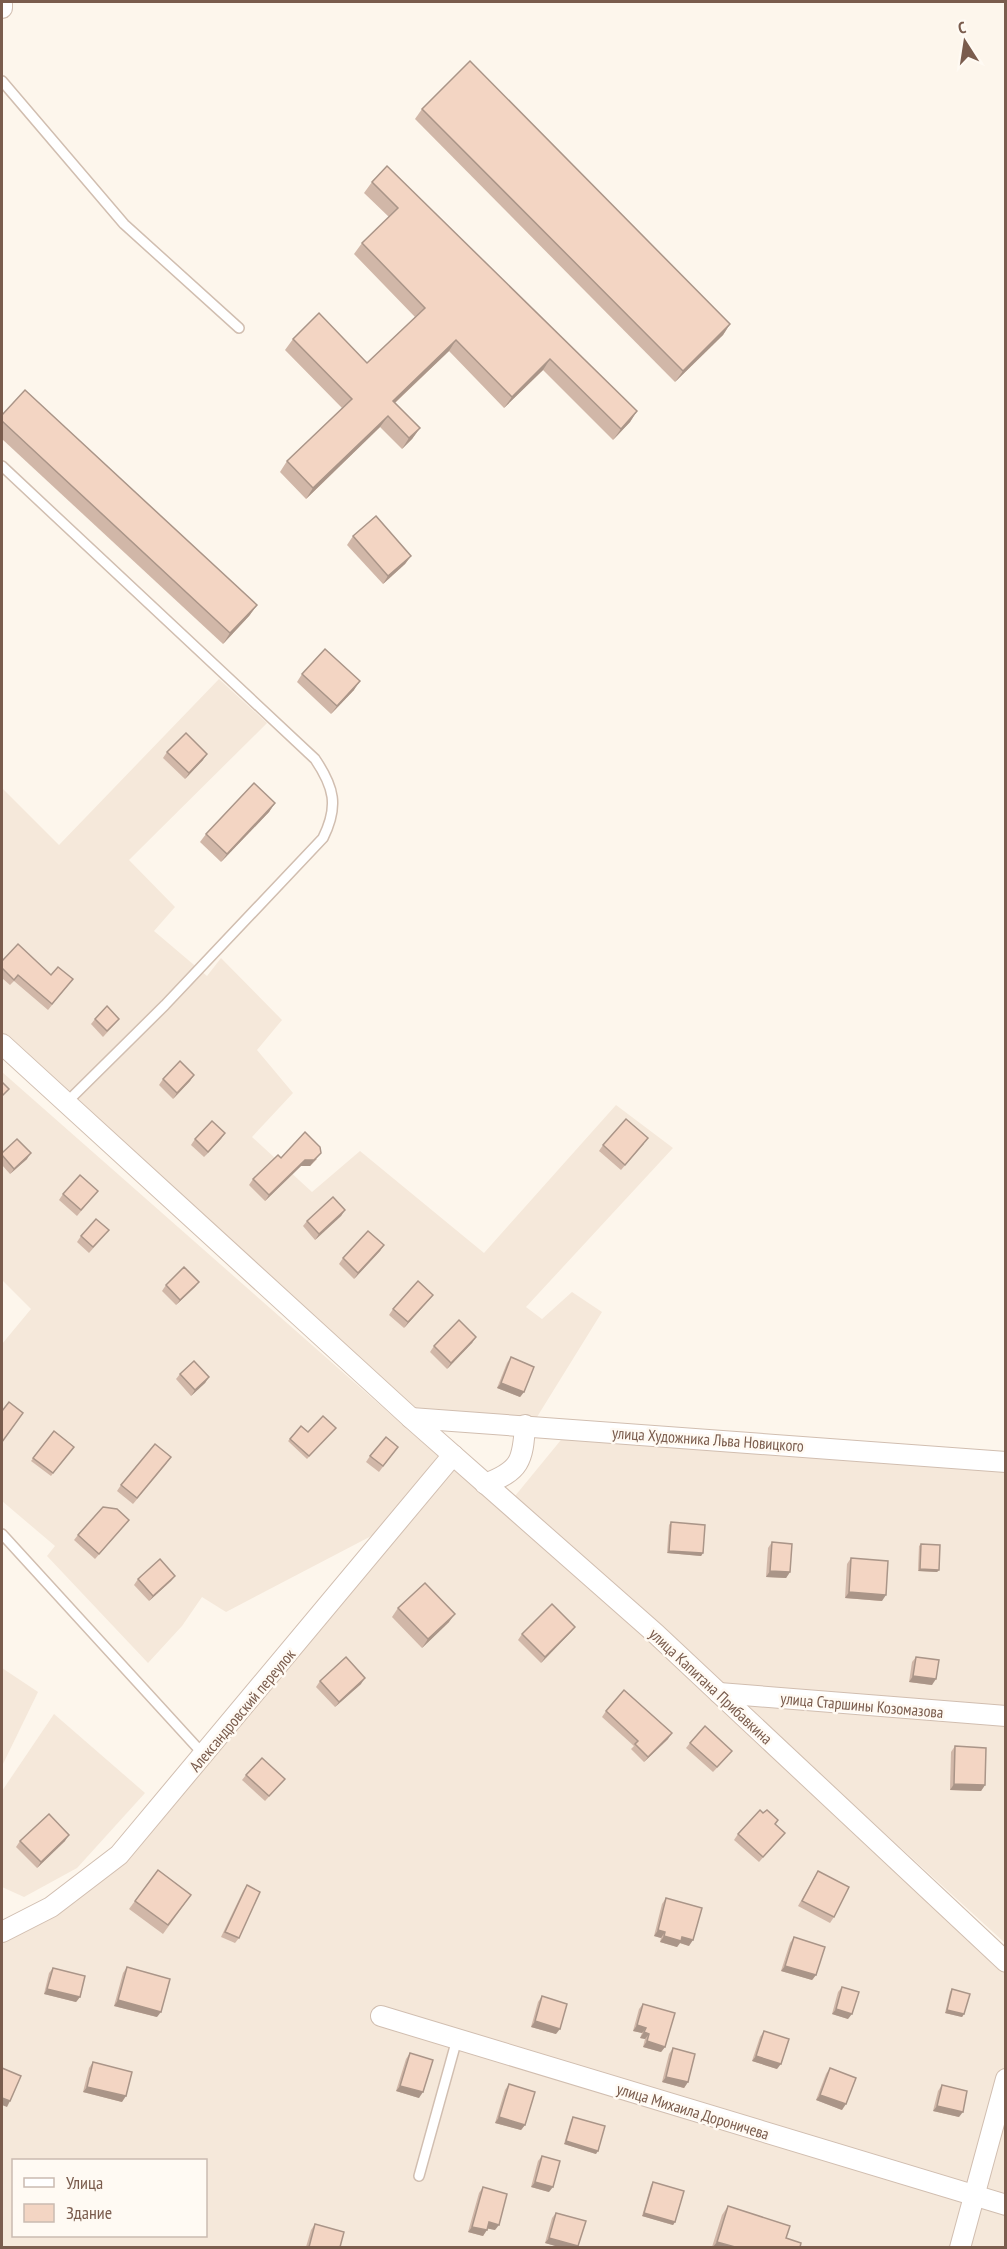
<svg xmlns="http://www.w3.org/2000/svg" width="1007" height="2249" font-family="'PT Sans Narrow',sans-serif">
	<rect width="100%" height="100%" fill="#fdf6ec"/>
	<g fill="#f5e8da" fill-rule="evenodd">
		<path d="M219,679L267,723L129,860L175,907L154,931L207,976L221,958L282,1020L257,1050L293,1093L252,1137L312,1192L360,1151L484,1253L616,1105L673,1148L526,1307L542,1319L572,1292L602,1312L537,1417L417,1411L2,1033V788L59,845Z"/>
		<path d="M2,1072L438,1456L379,1532L226,1612L202,1597L182,1626L148,1663L47,1556L55,1546L2,1501V1344L31,1309L2,1280Z"/>
		<path d="M565,1435L1005,1471V1943L515,1496Z"/>
		<path d="M453,1469L467,1470L1005,1973V2247H2V1940L82,1895ZM14,2160H206V2236H14Z"/>
		<path d="M2,1668L38,1692L2,1766Z"/>
		<path d="M54,1714L145,1793L77,1868L24,1897L2,1887V1791Z"/>
	</g>
	<g fill="none" stroke-linecap="round" stroke-linejoin="round">
		<defs>
			<g id="service">
				<path d="M2,81L124,224L239,328"/>
				<path d="M2,466L315,759C334,787 339,806 323,838L165,1005L67,1102"/>
				<path d="M2,1534L204,1755"/>
				<path d="M419,2176L457,2039"/>
			</g>
			<g id="minor">
				<path d="M2,4V8"/>
				<path d="M2,1044L411,1418L656,1634L1006,1962"/>
				<path d="M411,1418L1006,1462"/>
				<path d="M485,1484C520,1471 523,1461 525,1425"/>
				<path d="M719,1693L1006,1716"/>
				<path d="M2,1932L51,1907L119,1855L453,1455"/>
				<path d="M381,2016L1006,2205"/>
				<path d="M960,2248L1006,2079"/>
			</g>
		</defs>
		<use href="#service" stroke="#d1beb0" stroke-width="12"/>
		<use href="#minor" stroke="#d1beb0" stroke-width="22"/>
		<use href="#service" stroke="#fff" stroke-width="9"/>
		<use href="#minor" stroke="#fff" stroke-width="20"/>
	</g>
	<g fill="#d1b7a8">
		<path d="M422,109L730,324L723,335L675,382L415,119Z"/>
		<path d="M372,182L637,411L630,422L613,440L543,370L504,408L449,351L395,403L420,428L412,439L402,449L380,427L306,499L280,472L287,461L342,408L285,350L293,339L367,363L415,317L354,254L362,243L389,217L364,193Z"/>
		<path d="M2,415L257,605L249,616L223,644L2,439Z"/>
		<path d="M353,536L411,556L405,564L383,584L347,545Z"/>
		<path d="M302,674L354,690L331,714L297,682Z"/>
		<path d="M167,752L203,760L185,779L163,758Z"/>
		<path d="M275,803L269,812L221,862L200,842L206,834Z"/>
		<path d="M2,961L51,975L73,979L48,1010L14,981L10,985L2,978Z"/>
		<path d="M95,1019H119L115,1024L103,1037L91,1024Z"/>
		<path d="M194,1075L190,1081L173,1099L159,1085L163,1079Z"/>
		<path d="M225,1133L204,1157L191,1145L195,1139Z"/>
		<path d="M644,1144L621,1170L599,1151L603,1145Z"/>
		<path d="M2,1153L27,1159L10,1174L2,1165Z"/>
		<path d="M281,1158L317,1159L310,1166H301L265,1201L249,1185L253,1179Z"/>
		<path d="M98,1191L77,1216L59,1200L63,1194Z"/>
		<path d="M345,1210L341,1216L315,1240L303,1226L307,1221Z"/>
		<path d="M105,1235L89,1253L77,1242L81,1236Z"/>
		<path d="M384,1245L380,1251L354,1279L339,1264L343,1258Z"/>
		<path d="M199,1282L195,1287L176,1305L162,1291L166,1285Z"/>
		<path d="M429,1300L404,1328L389,1315L393,1309Z"/>
		<path d="M476,1337L472,1343L447,1369L430,1352L434,1346Z"/>
		<path d="M511,1357L524,1392L520,1397L497,1388L507,1363Z"/>
		<path d="M180,1374L209,1377L205,1383L191,1396L176,1379Z"/>
		<path d="M334,1430L307,1459L288,1441L290,1439L308,1432Z"/>
		<path d="M54,1431L74,1447L51,1476L31,1461Z"/>
		<path d="M398,1447L379,1472L366,1462L370,1456Z"/>
		<path d="M167,1463L133,1504L117,1491L121,1485Z"/>
		<path d="M129,1520L95,1559L74,1540L78,1535Z"/>
		<path d="M671,1522L703,1553L701,1556L667,1553L669,1525Z"/>
		<path d="M772,1542L790,1572L786,1578L766,1577L768,1548Z"/>
		<path d="M921,1544L939,1570L937,1572L918,1571L919,1546Z"/>
		<path d="M851,1558L882,1601L845,1598L847,1564Z"/>
		<path d="M175,1576L171,1581L149,1601L134,1585L138,1579Z"/>
		<path d="M398,1608L449,1622L422,1648L392,1617Z"/>
		<path d="M575,1627L571,1632L541,1663L518,1640L522,1634Z"/>
		<path d="M916,1657L932,1685L909,1682L912,1662Z"/>
		<path d="M320,1681L361,1684L335,1707L316,1687Z"/>
		<path d="M606,1711L668,1739L644,1762L631,1749L634,1746L602,1717Z"/>
		<path d="M690,1743L728,1756L713,1772L686,1748Z"/>
		<path d="M955,1746L985,1785L981,1791L950,1790L951,1752Z"/>
		<path d="M246,1775L285,1779L265,1801L242,1780Z"/>
		<path d="M763,1813L778,1820L775,1824L785,1833L759,1862L734,1840L738,1834Z"/>
		<path d="M20,1841H65L37,1868L16,1847Z"/>
		<path d="M158,1870L191,1895L163,1934L129,1909Z"/>
		<path d="M818,1871L834,1917L830,1923L798,1906Z"/>
		<path d="M247,1885L239,1938L235,1943L221,1937L243,1891Z"/>
		<path d="M666,1898L689,1946L680,1943L677,1947L660,1942L661,1938L654,1936L662,1904Z"/>
		<path d="M794,1937L816,1975L812,1980L781,1971L790,1943Z"/>
		<path d="M127,1967L157,2017L114,2006L123,1973Z"/>
		<path d="M53,1968L80,1997L76,2002L44,1994L49,1973Z"/>
		<path d="M842,1987L848,2019L832,2014L838,1992Z"/>
		<path d="M952,1989L964,2014L962,2017L945,2013L950,1992Z"/>
		<path d="M542,1996L556,2034L531,2027L538,2002Z"/>
		<path d="M643,2004L665,2047L661,2052L643,2047L645,2039L640,2038L642,2033L633,2031L639,2009Z"/>
		<path d="M764,2031L777,2069L752,2061L760,2037Z"/>
		<path d="M673,2048L688,2082L684,2088L662,2082L669,2054Z"/>
		<path d="M410,2053L419,2098L396,2091L406,2059Z"/>
		<path d="M93,2062L122,2102L83,2092L89,2068Z"/>
		<path d="M830,2068L842,2110L816,2100L826,2074Z"/>
		<path d="M509,2084L525,2125L521,2130L495,2123L505,2090Z"/>
		<path d="M942,2085L959,2117L933,2111L938,2091Z"/>
		<path d="M573,2117L596,2154L564,2144L571,2120Z"/>
		<path d="M542,2156L549,2192L531,2187L538,2161Z"/>
		<path d="M653,2182L675,2222L673,2225L642,2216L651,2185Z"/>
		<path d="M483,2187L495,2230L487,2228L483,2236L468,2232L479,2193Z"/>
		<path d="M728,2206L786,2238L800,2247H712L722,2215Z"/>
		<path d="M556,2213L578,2246L577,2247H559L545,2243L552,2218Z"/>
		<path d="M315,2224L340,2247H306L311,2230Z"/>
	</g>
	<g fill="#aa9588">
		<path d="M730,324L723,335L675,382L683,371Z"/>
		<path d="M456,340L449,351L385,412L393,401Z"/>
		<path d="M550,359L543,370L504,408L512,397Z"/>
		<path d="M637,411L630,422L613,440L621,429Z"/>
		<path d="M388,416L380,427L306,499L313,488Z"/>
		<path d="M420,428L412,439L402,449L409,438Z"/>
		<path d="M411,556L405,564L383,584L388,576Z"/>
		<path d="M257,605L249,616L223,644L230,633Z"/>
		<path d="M360,681L354,690L331,714L337,706Z"/>
		<path d="M207,754L203,760L185,779L189,773Z"/>
		<path d="M275,803L269,812L221,862L227,854Z"/>
		<path d="M194,1075L190,1081L173,1099L177,1093Z"/>
		<path d="M225,1133L221,1139L204,1157L208,1152Z"/>
		<path d="M31,1153L27,1159L10,1174L14,1169Z"/>
		<path d="M321,1153L310,1166H301L265,1201L269,1195L305,1160Z"/>
		<path d="M345,1210L341,1216L315,1240L319,1234Z"/>
		<path d="M384,1245L380,1251L354,1279L358,1273Z"/>
		<path d="M199,1282L195,1287L176,1305L180,1300Z"/>
		<path d="M433,1295L429,1300L404,1328L408,1322Z"/>
		<path d="M476,1337L472,1343L447,1369L451,1363Z"/>
		<path d="M209,1377L205,1383L191,1396L195,1390Z"/>
		<path d="M501,1383L524,1392L520,1397L497,1388Z"/>
		<path d="M669,1551L703,1553L701,1556L667,1553Z"/>
		<path d="M920,1569L939,1570L937,1572L918,1571Z"/>
		<path d="M770,1571L790,1572L786,1578L766,1577Z"/>
		<path d="M175,1576L171,1581L149,1601L153,1596Z"/>
		<path d="M849,1592L886,1595L882,1601L845,1598Z"/>
		<path d="M455,1614L449,1622L422,1648L428,1639Z"/>
		<path d="M575,1627L571,1632L541,1663L545,1657Z"/>
		<path d="M913,1676L936,1679L932,1685L909,1682Z"/>
		<path d="M365,1678L361,1684L335,1707L339,1702Z"/>
		<path d="M672,1733L668,1739L644,1762L648,1757Z"/>
		<path d="M954,1784L985,1785L981,1791L950,1790Z"/>
		<path d="M69,1835L65,1841L37,1868L41,1862Z"/>
		<path d="M658,1930L665,1932L661,1938L654,1936Z"/>
		<path d="M664,1936L682,1937L693,1940L689,1946L680,1943L677,1947L660,1942Z"/>
		<path d="M785,1966L816,1975L812,1980L781,1971Z"/>
		<path d="M47,1989L80,1997L76,2002L44,1994Z"/>
		<path d="M118,2000L161,2012L157,2017L114,2006Z"/>
		<path d="M836,2009L852,2014L848,2019L832,2014Z"/>
		<path d="M947,2010L964,2014L962,2017L945,2013Z"/>
		<path d="M535,2021L560,2029L556,2034L531,2027Z"/>
		<path d="M637,2025L646,2028L642,2033L633,2031Z"/>
		<path d="M644,2032L649,2034L645,2039L640,2038Z"/>
		<path d="M647,2041L665,2047L661,2052L643,2047Z"/>
		<path d="M756,2056L781,2064L777,2069L752,2061Z"/>
		<path d="M666,2077L688,2082L684,2088L662,2082Z"/>
		<path d="M400,2086L423,2092L419,2098L396,2091Z"/>
		<path d="M87,2087L126,2096L122,2102L83,2092Z"/>
		<path d="M820,2095L846,2104L842,2110L816,2100Z"/>
		<path d="M2,2098L10,2101L7,2107L2,2105Z"/>
		<path d="M937,2106L963,2112L959,2117L933,2111Z"/>
		<path d="M499,2117L525,2125L521,2130L495,2123Z"/>
		<path d="M566,2141L598,2151L596,2154L564,2144Z"/>
		<path d="M535,2182L553,2187L549,2192L531,2187Z"/>
		<path d="M644,2213L675,2222L673,2225L642,2216Z"/>
		<path d="M489,2222L499,2225L495,2230L485,2228Z"/>
		<path d="M472,2227L487,2230L483,2236L468,2232Z"/>
		<path d="M549,2238L578,2246L577,2247H559L545,2243Z"/>
		<path d="M717,2242L735,2247H713Z"/>
	</g>
	<g fill="#f3d5c3" stroke="#aa9588" stroke-width="1.5">
		<path d="M470,61L730,324L683,371L422,109Z"/>
		<path d="M387,166L637,411L621,429L550,359L512,397L456,340L393,401L420,428L409,438L388,416L313,488L287,461L352,399L293,339L319,313L367,363L425,308L362,243L398,208L372,182Z"/>
		<path d="M25,390L257,605L230,633L2,421V415Z"/>
		<path d="M376,516L411,556L388,576L353,536Z"/>
		<path d="M325,649L360,681L337,706L302,674Z"/>
		<path d="M186,733L207,754L189,773L167,752Z"/>
		<path d="M254,783L275,803L227,854L206,834Z"/>
		<path d="M18,944L51,975L58,967L73,979L52,1004L18,975L14,980L2,968V961Z"/>
		<path d="M107,1006L119,1019L107,1031L95,1019Z"/>
		<path d="M180,1061L194,1075L177,1093L163,1079Z"/>
		<path d="M2,1082L9,1089L2,1096Z"/>
		<path d="M626,1119L648,1138L625,1165L603,1145Z"/>
		<path d="M212,1121L225,1133L208,1152L195,1139Z"/>
		<path d="M305,1132L320,1147L321,1153L314,1160H305L269,1195L253,1179L278,1155L281,1158Z"/>
		<path d="M17,1139L31,1153L14,1169L2,1155V1153Z"/>
		<path d="M80,1175L98,1191L81,1210L63,1194Z"/>
		<path d="M333,1197L345,1210L319,1234L307,1221Z"/>
		<path d="M96,1219L109,1230L93,1247L81,1236Z"/>
		<path d="M368,1231L384,1245L358,1273L343,1258Z"/>
		<path d="M184,1267L199,1282L180,1300L166,1285Z"/>
		<path d="M418,1281L433,1295L408,1322L393,1309Z"/>
		<path d="M459,1320L476,1337L451,1363L434,1346Z"/>
		<path d="M511,1357L534,1367L524,1392L501,1383Z"/>
		<path d="M194,1361L209,1377L195,1390L180,1374Z"/>
		<path d="M9,1402L23,1413L2,1442V1411Z"/>
		<path d="M323,1416L336,1428L309,1456L290,1439L301,1426L308,1432Z"/>
		<path d="M54,1431L74,1447L53,1473L33,1458Z"/>
		<path d="M386,1437L398,1447L383,1466L370,1456Z"/>
		<path d="M155,1444L171,1457L137,1498L121,1485Z"/>
		<path d="M103,1507L117,1509L129,1520L99,1554L78,1535Z"/>
		<path d="M671,1522L705,1525L703,1553L669,1551Z"/>
		<path d="M772,1542L792,1544L790,1572L770,1571Z"/>
		<path d="M921,1544L940,1545L939,1570L920,1569Z"/>
		<path d="M851,1558L888,1561L886,1595L849,1592Z"/>
		<path d="M160,1559L175,1576L153,1596L138,1579Z"/>
		<path d="M425,1583L455,1614L428,1639L398,1608Z"/>
		<path d="M552,1604L575,1627L545,1657L522,1634Z"/>
		<path d="M346,1657L365,1678L339,1702L320,1681Z"/>
		<path d="M916,1657L939,1660L936,1679L913,1676Z"/>
		<path d="M624,1690L672,1733L648,1757L635,1744L638,1741L606,1711Z"/>
		<path d="M705,1726L732,1751L717,1767L690,1743Z"/>
		<path d="M955,1746L986,1748L985,1785L954,1784Z"/>
		<path d="M262,1758L285,1779L269,1796L246,1775Z"/>
		<path d="M760,1810L763,1813L767,1810L778,1820L775,1824L785,1833L763,1857L738,1834Z"/>
		<path d="M49,1814L69,1835L41,1862L20,1841Z"/>
		<path d="M158,1870L191,1895L168,1925L135,1901Z"/>
		<path d="M818,1871L849,1887L834,1917L802,1901Z"/>
		<path d="M247,1885L260,1892L239,1938L225,1932Z"/>
		<path d="M666,1898L702,1908L693,1940L682,1937L681,1941L664,1936L665,1932L658,1930Z"/>
		<path d="M794,1937L825,1947L816,1975L785,1966Z"/>
		<path d="M127,1967L170,1979L161,2012L118,2000Z"/>
		<path d="M53,1968L85,1976L80,1997L47,1989Z"/>
		<path d="M842,1987L859,1992L852,2014L836,2009Z"/>
		<path d="M952,1989L970,1994L964,2014L947,2010Z"/>
		<path d="M542,1996L567,2004L560,2029L535,2021Z"/>
		<path d="M643,2004L675,2013L665,2047L647,2041L649,2034L644,2032L646,2028L637,2025Z"/>
		<path d="M764,2031L789,2039L781,2064L756,2056Z"/>
		<path d="M673,2048L695,2054L688,2082L666,2077Z"/>
		<path d="M410,2053L433,2060L423,2092L400,2086Z"/>
		<path d="M93,2062L132,2072L126,2096L87,2087Z"/>
		<path d="M2,2068L21,2076L10,2101L2,2098Z"/>
		<path d="M830,2068L856,2078L846,2104L820,2095Z"/>
		<path d="M509,2084L535,2092L525,2125L499,2117Z"/>
		<path d="M942,2085L967,2091L963,2112L937,2106Z"/>
		<path d="M573,2117L605,2126L598,2151L566,2141Z"/>
		<path d="M542,2156L560,2161L553,2187L535,2182Z"/>
		<path d="M653,2182L684,2191L675,2222L644,2213Z"/>
		<path d="M483,2187L507,2194L499,2225L489,2222L487,2230L472,2227Z"/>
		<path d="M728,2206L790,2226L786,2238L801,2243L800,2247H735L717,2242Z"/>
		<path d="M556,2213L586,2221L578,2246L549,2238Z"/>
		<path d="M315,2224L344,2232L340,2247H309Z"/>
	</g>
	<g text-anchor="middle" dominant-baseline="central" stroke-width="5" stroke-linejoin="round" paint-order="stroke">
		<g font-size="16" fill="#7a5c4d" stroke="#fffaf3">
			<text transform="translate(708 1439) rotate(4)">улица Художника Льва Новицкого</text>
			<text transform="translate(711 1686) rotate(43)">улица Капитана Прибавкина</text>
			<text transform="translate(862 1705) rotate(5)">улица Старшины Козомазова</text>
			<text transform="translate(242 1710) rotate(-50)">Александровский переулок</text>
			<text transform="translate(693 2111) rotate(17)">улица Михаила Дороничева</text>
		</g>
	</g>
	<rect width="1007" height="2249" fill="none" stroke="#7a5c4d" stroke-width="6"/>
	<rect x="12" y="2159" width="195" height="78" fill="#fffaf3" stroke="#cabbb1" stroke-width="1.5"/>
	<rect x="24" y="2178" width="30" height="9" fill="#ffffff" stroke="#cabbb1" stroke-width="1.5"/>
	<text x="66" y="2189" font-size="18" fill="#7a5c4d">Улица</text>
	<rect x="24" y="2204" width="30" height="18" fill="#f3d5c3" stroke="#cabbb1" stroke-width="1.5"/>
	<text x="66" y="2219" font-size="18" fill="#7a5c4d">Здание</text>
	<g transform="translate(965 42) rotate(348)" stroke="#fffaf3" stroke-width="4.5" paint-order="stroke">
	<path d="M0-4.5L10 22L0 15L-10 22Z" fill="#7a5c4d"/>
	<text y="-9" font-size="16" font-weight="bold" text-anchor="middle" fill="#7a5c4d">С</text>
	</g>
</svg>
